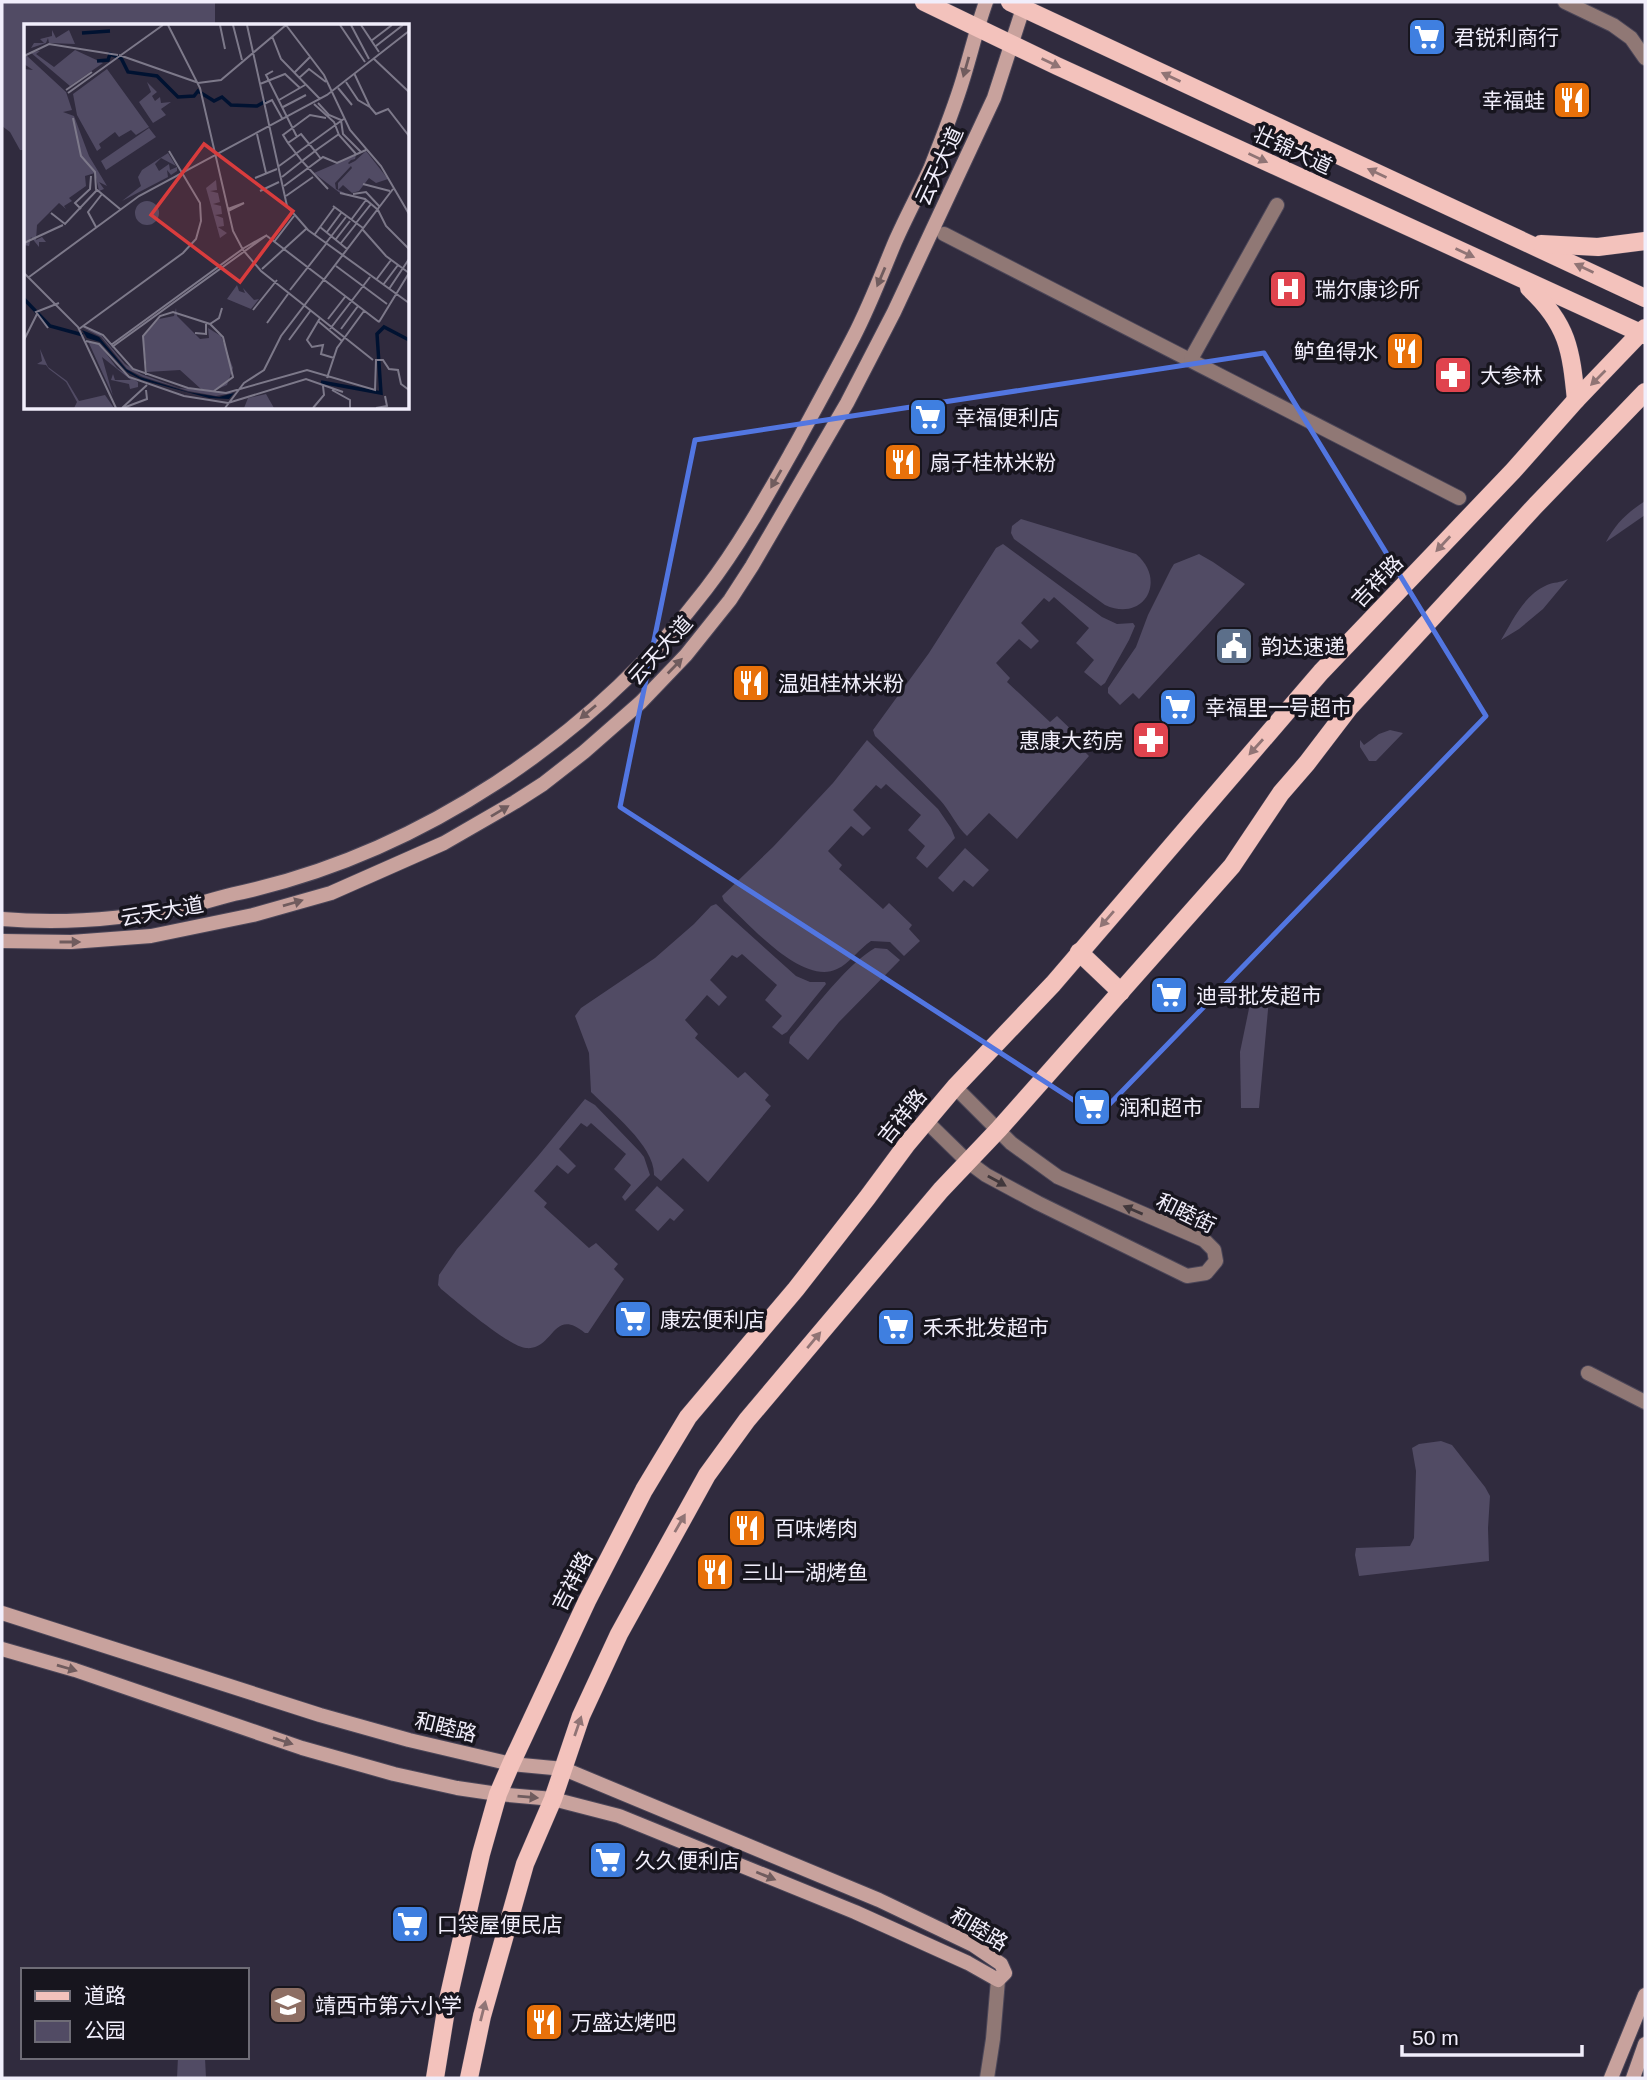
<svg xmlns="http://www.w3.org/2000/svg" width="1647" height="2080" font-family="Arial,'Noto Sans SC',sans-serif">
	<rect width="100%" height="100%" fill="#302b3e"/>
	<g fill="#514b64">
		<path d="M2,2H215V26H26V150H20L10,132L2,126Z"/>
		<path d="M1645,501V515L1606,542C1615,524 1628,512 1645,501Z"/>
		<path d="M1021,519L1136,554C1168,581 1143,623 1105,605L1014,539L1011,533L1012,526Z"/>
		<path d="M1003,544L1102,617L1117,624L1133,623L1135,626L1129,640L1105,683L1101,686L1084,672L1094,660L1076,643L1089,628L1054,597L1049,602L1044,598L1021,623L1039,641L1031,649L1019,639L996,663L1010,678L1007,682L1050,722L1057,716L1080,738L1077,744L1089,756L1017,839L989,813L967,836C957,827 950,811 940,800C919,778 897,757 875,736L873,730L929,653L996,548Z"/>
		<path d="M1199,554L1213,562L1245,584L1139,699L1133,693L1120,705L1108,693V688L1136,647L1148,615L1171,569L1174,564Z"/>
		<path d="M1568,579L1543,609L1519,629L1501,640C1513,620 1524,595 1547,585C1554,582 1560,583 1568,579Z"/>
		<path d="M1390,730L1403,733L1376,761H1369L1360,747V740L1364,745L1379,734Z"/>
		<path d="M867,740L938,809L951,828L955,838L927,868L916,858L925,846L908,830L921,815L886,784L881,789L876,785L853,810L871,828L863,836L851,826L828,851L842,865L839,869L883,909L889,903L912,925L909,929L920,941L904,956L890,942L871,941C860,948 849,964 837,969C802,986 748,923 724,901L722,896L773,847L833,783Z"/>
		<path d="M965,848L989,870L973,887L964,880L953,892L938,878Z"/>
		<path d="M716,904L796,976L810,982H825L826,984L787,1032L782,1035L772,1027L782,1016L765,1000L777,985L742,954L737,958L732,955L710,980L727,997L719,1006L707,995L685,1020L698,1034L695,1038L738,1078L745,1072L769,1095L765,1100L771,1106L708,1182L683,1158L661,1181L654,1175C655,1146 611,1112 591,1092L589,1053L575,1016L581,1008L655,958L694,924L711,906Z"/>
		<path d="M875,948L887,949L900,960L839,1022L808,1060L789,1043L790,1037C814,1009 845,966 875,948Z"/>
		<path d="M1251,999H1269L1259,1108H1241L1240,1052Z"/>
		<path d="M585,1099L595,1105L640,1152L644,1157L650,1175L625,1201L622,1197L631,1185L614,1169L626,1154L591,1123L587,1127L581,1123L559,1149L576,1166L568,1174L557,1165L534,1191L547,1203L544,1207L589,1248L596,1243L618,1264L614,1269L624,1279L588,1333H585C552,1306 554,1351 526,1348C508,1346 457,1302 441,1289L438,1285L439,1275L457,1249L538,1156Z"/>
		<path d="M657,1186L684,1210L674,1221L670,1218L658,1231L635,1210Z"/>
		<path d="M1441,1441L1452,1445L1485,1487L1490,1496L1488,1528L1489,1561L1359,1576L1355,1555L1356,1548L1410,1546L1414,1538L1416,1471L1412,1448L1419,1444Z"/>
		<path d="M178,2057L205,2058L206,2078H177Z"/>
	</g>
	<g fill="none" stroke-linecap="round" stroke-linejoin="round">
		<defs>
			<g id="street">
				<path d="M1565,2L1613,25L1631,38L1645,58"/>
				<path d="M944,234L1459,498"/>
				<path d="M1191,359L1277,205"/>
				<path d="M926,1121L967,1161L986,1175L1038,1203L1187,1276L1206,1273L1216,1261L1214,1250L1204,1240L1058,1177L1011,1143L955,1087"/>
				<path d="M1588,1373L1645,1402"/>
				<path d="M987,2078L993,2039L998,1980"/>
			</g>
			<g id="secondary">
				<path d="M2,919C62,924 125,919 184,907C201,904 217,898 234,894C418,855 592,738 706,589C740,545 768,494 795,446C815,409 835,373 854,336C870,305 882,273 895,242C906,217 919,193 930,169C942,139 954,109 963,79C971,53 977,27 986,2"/>
				<path d="M2,941L71,942L151,936L253,915L331,893L444,843L515,802L543,784L584,752L641,702L686,655L730,600L752,566L847,403L894,312L994,98L1025,2"/>
				<path d="M2,1613L320,1715L409,1740L511,1764L564,1769L879,1900L973,1945L1001,1964L1005,1973L998,1980L968,1963L855,1912L619,1816L553,1799L498,1794L457,1788L394,1774L302,1748L75,1670L2,1649"/>
				<path d="M1611,2078L1645,1995"/>
				<path d="M1633,2078L1645,2044"/>
			</g>
			<g id="primary">
				<path d="M924,2L1057,66L1645,335"/>
				<path d="M1010,2L1645,298"/>
				<path d="M1541,244L1598,247L1645,241"/>
				<path d="M1529,288C1568,324 1571,350 1576,400"/>
				<path d="M1079,952L1121,992"/>
				<path d="M435,2078L447,2004L481,1854L498,1794L511,1764L587,1601L644,1490L688,1417L796,1289L867,1198L907,1144L955,1087L1053,984L1321,672L1513,471L1576,400L1645,328"/>
				<path d="M469,2078L482,2016L525,1864L553,1799L581,1716L619,1634L707,1475L747,1420L941,1190L999,1129L1232,866L1281,793L1307,763L1349,708L1536,505L1645,392"/>
			</g>
		</defs>
		<use href="#street" stroke="#4b4658" stroke-width="16"/>
		<use href="#secondary" stroke="#4b4658" stroke-width="16"/>
		<use href="#primary" stroke="#4b4658" stroke-width="19"/>
		<use href="#street" stroke="#907875" stroke-width="14"/>
		<use href="#secondary" stroke="#c8a29d" stroke-width="14"/>
		<use href="#primary" stroke="#f3c2bc" stroke-width="18"/>
	</g>
	<defs><path id="oneway-solid" d="M-6-.8H1V-3.2L6.5 0L1 3.2V.8H-6Z" transform="scale(1.75)"/></defs>
	<g fill="#907475">
		<use href="#oneway-solid" transform="translate(1051 63) rotate(26)"/>
		<use href="#oneway-solid" transform="translate(1171 77) rotate(-155)"/>
		<use href="#oneway-solid" transform="translate(1258 158) rotate(25)"/>
		<use href="#oneway-solid" transform="translate(1377 173) rotate(-155)"/>
		<use href="#oneway-solid" transform="translate(1465 253) rotate(25)"/>
		<use href="#oneway-solid" transform="translate(1584 268) rotate(-155)"/>
		<use href="#oneway-solid" transform="translate(1598 378) rotate(135)"/>
		<use href="#oneway-solid" transform="translate(1443 544) rotate(133)"/>
		<use href="#oneway-solid" transform="translate(1256 747) rotate(132)"/>
		<use href="#oneway-solid" transform="translate(1107 919) rotate(131)"/>
		<use href="#oneway-solid" transform="translate(814 1340) rotate(-50)"/>
		<use href="#oneway-solid" transform="translate(680 1523) rotate(-60)"/>
		<use href="#oneway-solid" transform="translate(578 1726) rotate(-71)"/>
		<use href="#oneway-solid" transform="translate(483 2011) rotate(-76)"/>
	</g>
	<g fill="#705c5e">
		<use href="#oneway-solid" transform="translate(966 67) rotate(106)"/>
		<use href="#oneway-solid" transform="translate(881 277) rotate(113)"/>
		<use href="#oneway-solid" transform="translate(776 479) rotate(120)"/>
		<use href="#oneway-solid" transform="translate(675 666) rotate(-46)"/>
		<use href="#oneway-solid" transform="translate(588 712) rotate(140)"/>
		<use href="#oneway-solid" transform="translate(500 811) rotate(-31)"/>
		<use href="#oneway-solid" transform="translate(293 903) rotate(-16)"/>
		<use href="#oneway-solid" transform="translate(70 942)"/>
		<use href="#oneway-solid" transform="translate(67 1668) rotate(16)"/>
		<use href="#oneway-solid" transform="translate(283 1741) rotate(18)"/>
		<use href="#oneway-solid" transform="translate(528 1797) rotate(5)"/>
		<use href="#oneway-solid" transform="translate(766 1876) rotate(22)"/>
	</g>
	<g fill="#41383c">
		<use href="#oneway-solid" transform="translate(997 1181) rotate(29)"/>
		<use href="#oneway-solid" transform="translate(1133 1210) rotate(-157)"/>
	</g>
	<path fill="none" stroke="#5276e1" stroke-width="5" stroke-linejoin="round" d="M1264,353L1486,716L1098,1116L620,807L695,440Z"/>
	<defs>
		<symbol id="supermarket-square" viewBox="-11 -11 22 22"><rect x="-9" y="-9" width="18" height="18" rx="4" fill="#3f7fe0" stroke="#17151e"/><path d="M-6-5.5h2.5l.6 2H6L4.5 2H-2.5L-4.4-4H-6ZM-1.5 3.2a1.3 1.3 0 1 0 .1 0ZM3 3.2a1.3 1.3 0 1 0 .1 0Z" fill="#fff"/></symbol>
		<symbol id="restaurant-square" viewBox="-11 -11 22 22"><rect x="-9" y="-9" width="18" height="18" rx="4" fill="#e8710a" stroke="#17151e"/><path d="M-5-6h1v4h1v-4h1v4h1v-4h1v5L-1.5 .5V6h-2V.5L-5-1ZM5-6V6H3V1.5H1.5Q1.5-4 5-6Z" fill="#fff"/></symbol>
		<symbol id="hospital-square" viewBox="-11 -11 22 22"><rect x="-9" y="-9" width="18" height="18" rx="4" fill="#e0444e" stroke="#17151e"/><path d="M-5-5h3v3.5h4V-5h3V5h-3V1.5h-4V5h-3Z" fill="#fff"/></symbol>
		<symbol id="pharmacy-square" viewBox="-11 -11 22 22"><rect x="-9" y="-9" width="18" height="18" rx="4" fill="#e0444e" stroke="#17151e"/><path d="M-2-6h4v4h4v4h-4v4h-4v-4h-4v-4h4Z" fill="#fff"/></symbol>
		<symbol id="civic-square" viewBox="-11 -11 22 22"><rect x="-9" y="-9" width="18" height="18" rx="4" fill="#5c6f8a" stroke="#17151e"/><path d="M-.6-6.5H3V-4.5H.6V-3L4-1V1h2V6H-6V1h2V-1L-.6-3ZM-1.2 2.5V6h2.4V2.5Z" fill="#fff"/></symbol>
		<symbol id="school-square" viewBox="-11 -11 22 22"><rect x="-9" y="-9" width="18" height="18" rx="4" fill="#8d6e63" stroke="#17151e"/><path d="M0-5L7-2L0 1L-7-2ZM-4 1L0 2.5L4 1V4Q0 6-4 4Z" fill="#fff"/></symbol>
	</defs>
	<g fill-rule="evenodd">
		<use href="#supermarket-square" x="1405" y="15" width="44" height="44"/>
		<use href="#restaurant-square" x="1550" y="78" width="44" height="44"/>
		<use href="#hospital-square" x="1266" y="267" width="44" height="44"/>
		<use href="#restaurant-square" x="1383" y="329" width="44" height="44"/>
		<use href="#pharmacy-square" x="1431" y="353" width="44" height="44"/>
		<use href="#supermarket-square" x="906" y="395" width="44" height="44"/>
		<use href="#restaurant-square" x="881" y="440" width="44" height="44"/>
		<use href="#civic-square" x="1212" y="624" width="44" height="44"/>
		<use href="#restaurant-square" x="729" y="661" width="44" height="44"/>
		<use href="#supermarket-square" x="1156" y="685" width="44" height="44"/>
		<use href="#pharmacy-square" x="1129" y="718" width="44" height="44"/>
		<use href="#supermarket-square" x="1147" y="973" width="44" height="44"/>
		<use href="#supermarket-square" x="1070" y="1085" width="44" height="44"/>
		<use href="#supermarket-square" x="611" y="1297" width="44" height="44"/>
		<use href="#supermarket-square" x="874" y="1305" width="44" height="44"/>
		<use href="#restaurant-square" x="725" y="1506" width="44" height="44"/>
		<use href="#restaurant-square" x="693" y="1550" width="44" height="44"/>
		<use href="#supermarket-square" x="586" y="1838" width="44" height="44"/>
		<use href="#supermarket-square" x="388" y="1902" width="44" height="44"/>
		<use href="#school-square" x="266" y="1983" width="44" height="44"/>
		<use href="#restaurant-square" x="522" y="2000" width="44" height="44"/>
	</g>
	<g text-anchor="middle" dominant-baseline="central" stroke-width="7" stroke-linejoin="round" paint-order="stroke">
		<g font-size="21" fill="#f1eefb" stroke="#17151e" text-anchor="start">
			<text x="1454" y="37">君锐利商行</text>
			<text x="1545" y="100" text-anchor="end">幸福蛙</text>
			<text x="1315" y="289">瑞尔康诊所</text>
			<text x="1378" y="351" text-anchor="end">鲈鱼得水</text>
			<text x="1480" y="375">大参林</text>
			<text x="955" y="417">幸福便利店</text>
			<text x="930" y="462">扇子桂林米粉</text>
			<text x="1261" y="646">韵达速递</text>
			<text x="778" y="683">温姐桂林米粉</text>
			<text x="1205" y="707">幸福里一号超市</text>
			<text x="1124" y="740" text-anchor="end">惠康大药房</text>
			<text x="1196" y="995">迪哥批发超市</text>
			<text x="1119" y="1107">润和超市</text>
			<text x="660" y="1319">康宏便利店</text>
			<text x="923" y="1327">禾禾批发超市</text>
			<text x="774" y="1528">百味烤肉</text>
			<text x="742" y="1572">三山一湖烤鱼</text>
			<text x="635" y="1860">久久便利店</text>
			<text x="437" y="1924">口袋屋便民店</text>
			<text x="315" y="2005">靖西市第六小学</text>
			<text x="571" y="2022">万盛达烤吧</text>
		</g>
		<g font-size="21" fill="#f1eefb" stroke="#17151e">
			<text transform="translate(1293 150) rotate(25)">壮锦大道</text>
			<text transform="translate(939 166) rotate(-65)">云天大道</text>
			<text transform="translate(1377 581) rotate(-46)">吉祥路</text>
			<text transform="translate(660 650) rotate(-48)">云天大道</text>
			<text transform="translate(162 911) rotate(-10)">云天大道</text>
			<text transform="translate(902 1116) rotate(-51)">吉祥路</text>
			<text transform="translate(1186 1213) rotate(26)">和睦街</text>
			<text transform="translate(572 1581) rotate(-63)">吉祥路</text>
			<text transform="translate(446 1727) rotate(14)">和睦路</text>
			<text transform="translate(979 1929) rotate(31)">和睦路</text>
		</g>
	</g>
	<g transform="translate(24 24)">
		<rect width="385" height="385" fill="#302b3e"/>
		<path d="M28,6L32,14L45,6L51,20L25,19L24,14L22,19L7,24L10,19H20L16,15L28,12ZM51,26L79,39L46,62L6,28L16,27L12,30L30,43ZM2,31L42,68L48,86L39,88L50,92L65,132L83,162L75,158L80,165L75,167L71,149L61,152L62,162L45,174L48,177L40,182L42,185L35,179L13,201L12,216L18,213L22,218H15V223L7,213L5,222L0,221V45L9,46L0,40ZM83,45L125,103L112,111L107,106L95,113L91,108L75,120L77,124L73,127L53,91L49,70ZM123,58L133,68L128,72L131,77L136,73L137,79L147,78L137,85L142,91L129,99L115,78L127,68ZM125,104L132,113L82,146L77,137ZM342,127L364,155L352,159L345,154L335,167L328,169L319,161L314,166V159L328,144L327,142L311,159L312,165L321,169H316L290,149L332,131L331,135L327,136L324,139L325,140L331,137ZM144,129L152,142L137,134L131,140L135,147L145,140L146,146L153,143V147L147,151L143,146L144,153L98,177L117,162L114,153L118,146ZM192,156L193,166L186,167L194,169L196,178L189,180L197,182L198,190L191,191L199,194L200,202L194,203L203,209L196,214L182,164ZM111 189a12 12 0 1 1 24 0a12 12 0 1 1-24 0ZM213,261L215,267L221,269L219,264L230,276L235,275L227,285L203,275ZM152,284L153,292L176,315L185,314L184,304L197,312L209,344L203,361L189,367L177,365L156,346L123,348L119,313L135,295L150,292ZM59,304L76,310L101,340L117,350L155,364L210,369L192,372L164,367L119,353L103,345L77,313ZM64,317L75,320L93,344L114,358V363L106,365L105,360L87,356L89,350L91,356H107L78,333L89,372ZM16,325L24,343L43,357L55,377L81,371L90,384H50L53,378L42,358L25,345L22,341L13,340L18,337ZM242,370L250,384H220L224,374Z" fill="#514b64"/>
		<path d="M58,306L75,313L102,345L116,353L164,368L195,373L210,369L205,375L185,374L118,356L103,348L76,318L63,314Z" fill="#001231"/>
		<path fill="none" stroke="#001231" stroke-width="3.5" d="M58,9L86,7M73,37L84,36L86,30L97,34L104,48L133,52L154,73L170,72L174,67L190,77L198,73L207,81L233,82L242,77M0,275L26,302L59,311M297,358L357,369L353,310L360,303L385,316"/>
		<path fill="none" stroke="#7d798a" stroke-width="2" d="M144,1L176,64L209,207L219,226L237,247L349,336M196,1L201,25M209,1L218,36M223,1L263,182L284,206L385,279M262,1L300,51L326,106L357,142L385,190M316,1L341,38M327,1L345,35M337,1L355,28M248,12L257,35L296,75M347,17L368,1M352,22L379,1M95,31L172,58M0,32L25,20L94,31M349,34L385,68M249,47L242,51L273,113M270,49L286,33M275,54L285,45L302,58M322,58L334,76L346,83L330,49M174,59L197,56L262,1M236,60L261,50L276,64M314,64L328,81M42,66L68,48M44,69L139,1M255,76L281,61M294,79L305,91L317,96L319,110L337,128M240,80L248,76L258,94M290,80L310,98L315,111L332,130M259,83L282,71M346,83L352,90L364,85L385,112M49,94L57,132L71,148L72,165L96,185M233,110L242,149M277,110L291,127L278,137L264,119ZM264,119L259,111L286,91L302,94M297,135L291,127L315,110M255,142L321,94M258,153L278,137L304,165M231,154L253,145M339,160L366,167M260,162L299,133L313,139L342,126M236,167L255,158M316,169L341,175L353,185M329,170L342,168L355,182M262,172L289,153M309,182L339,204M57,185L51,179L66,165L67,152M204,185L220,179L204,187M354,186L362,202L385,225M27,189L41,200L73,166M327,196L342,176M332,199L347,180M72,203L64,188L78,170M296,203L323,225M339,206L362,232L385,249M303,208L317,189M291,210L310,184M243,212L355,298M312,215L326,197M250,218L270,192M0,219L39,201M302,219L322,193M317,219L332,200M312,242L363,280M238,245L282,205M0,249L54,303L92,384M5,253L115,172L303,71L385,7M352,256L367,236M359,261L374,241M365,265L385,235M266,266L302,220M229,286L253,256M296,294L283,316L288,323L299,321L297,330L310,334M304,295L321,273M294,297L318,317M355,298L385,249M243,299L264,270M186,300L195,294L198,284M59,302L79,311L109,345L164,364L202,369L283,346L351,366L352,336H359L365,345L374,346L377,360L385,366M24,304L12,288L35,279M55,305L159,229L172,215L177,197L176,179L145,127M306,305L346,253M317,305L334,282M171,309L182,310V300M0,316L13,290M265,316L287,286M62,317L75,320L105,353L160,372L204,379L282,355L319,368M87,321L220,224L243,211L88,323M122,351L119,312L136,292L149,288L186,300L199,313L209,353L190,367M303,354L313,324L340,287M308,366L326,376V384M98,384L123,361M99,384L123,375L122,366M201,384L220,359L240,346L257,312L369,165M289,384L300,371L299,362M352,384L363,382L361,372"/>
		<path fill="#d93c3d" fill-opacity="0.15" stroke="#d93c3d" stroke-width="3.5" d="M180,120L269,187L216,258L127,191Z"/>
		<rect width="385" height="385" fill="none" stroke="#f1eefb" stroke-width="3.5"/>
	</g>
	<rect width="1647" height="2080" fill="none" stroke="#f1eefb" stroke-width="7"/>
	<rect x="21" y="1968" width="228" height="91" fill="#17151e" stroke="#6e6c76" stroke-width="2"/>
	<rect x="35" y="1991" width="35" height="10" fill="#f3c2bc" stroke="#6e6c76" stroke-width="2"/>
	<text x="84" y="2003" font-size="21" fill="#f1eefb">道路</text>
	<rect x="35" y="2021" width="35" height="21" fill="#514b64" stroke="#6e6c76" stroke-width="2"/>
	<text x="84" y="2038" font-size="21" fill="#f1eefb">公园</text>
	<path d="M1402 2045v10h180v-10" fill="none" stroke="#f1eefb" stroke-width="3.5"/>
	<text x="1412" y="2045" font-size="21" fill="#f1eefb" stroke="#17151e" stroke-width="5" paint-order="stroke">50 m</text>
</svg>
